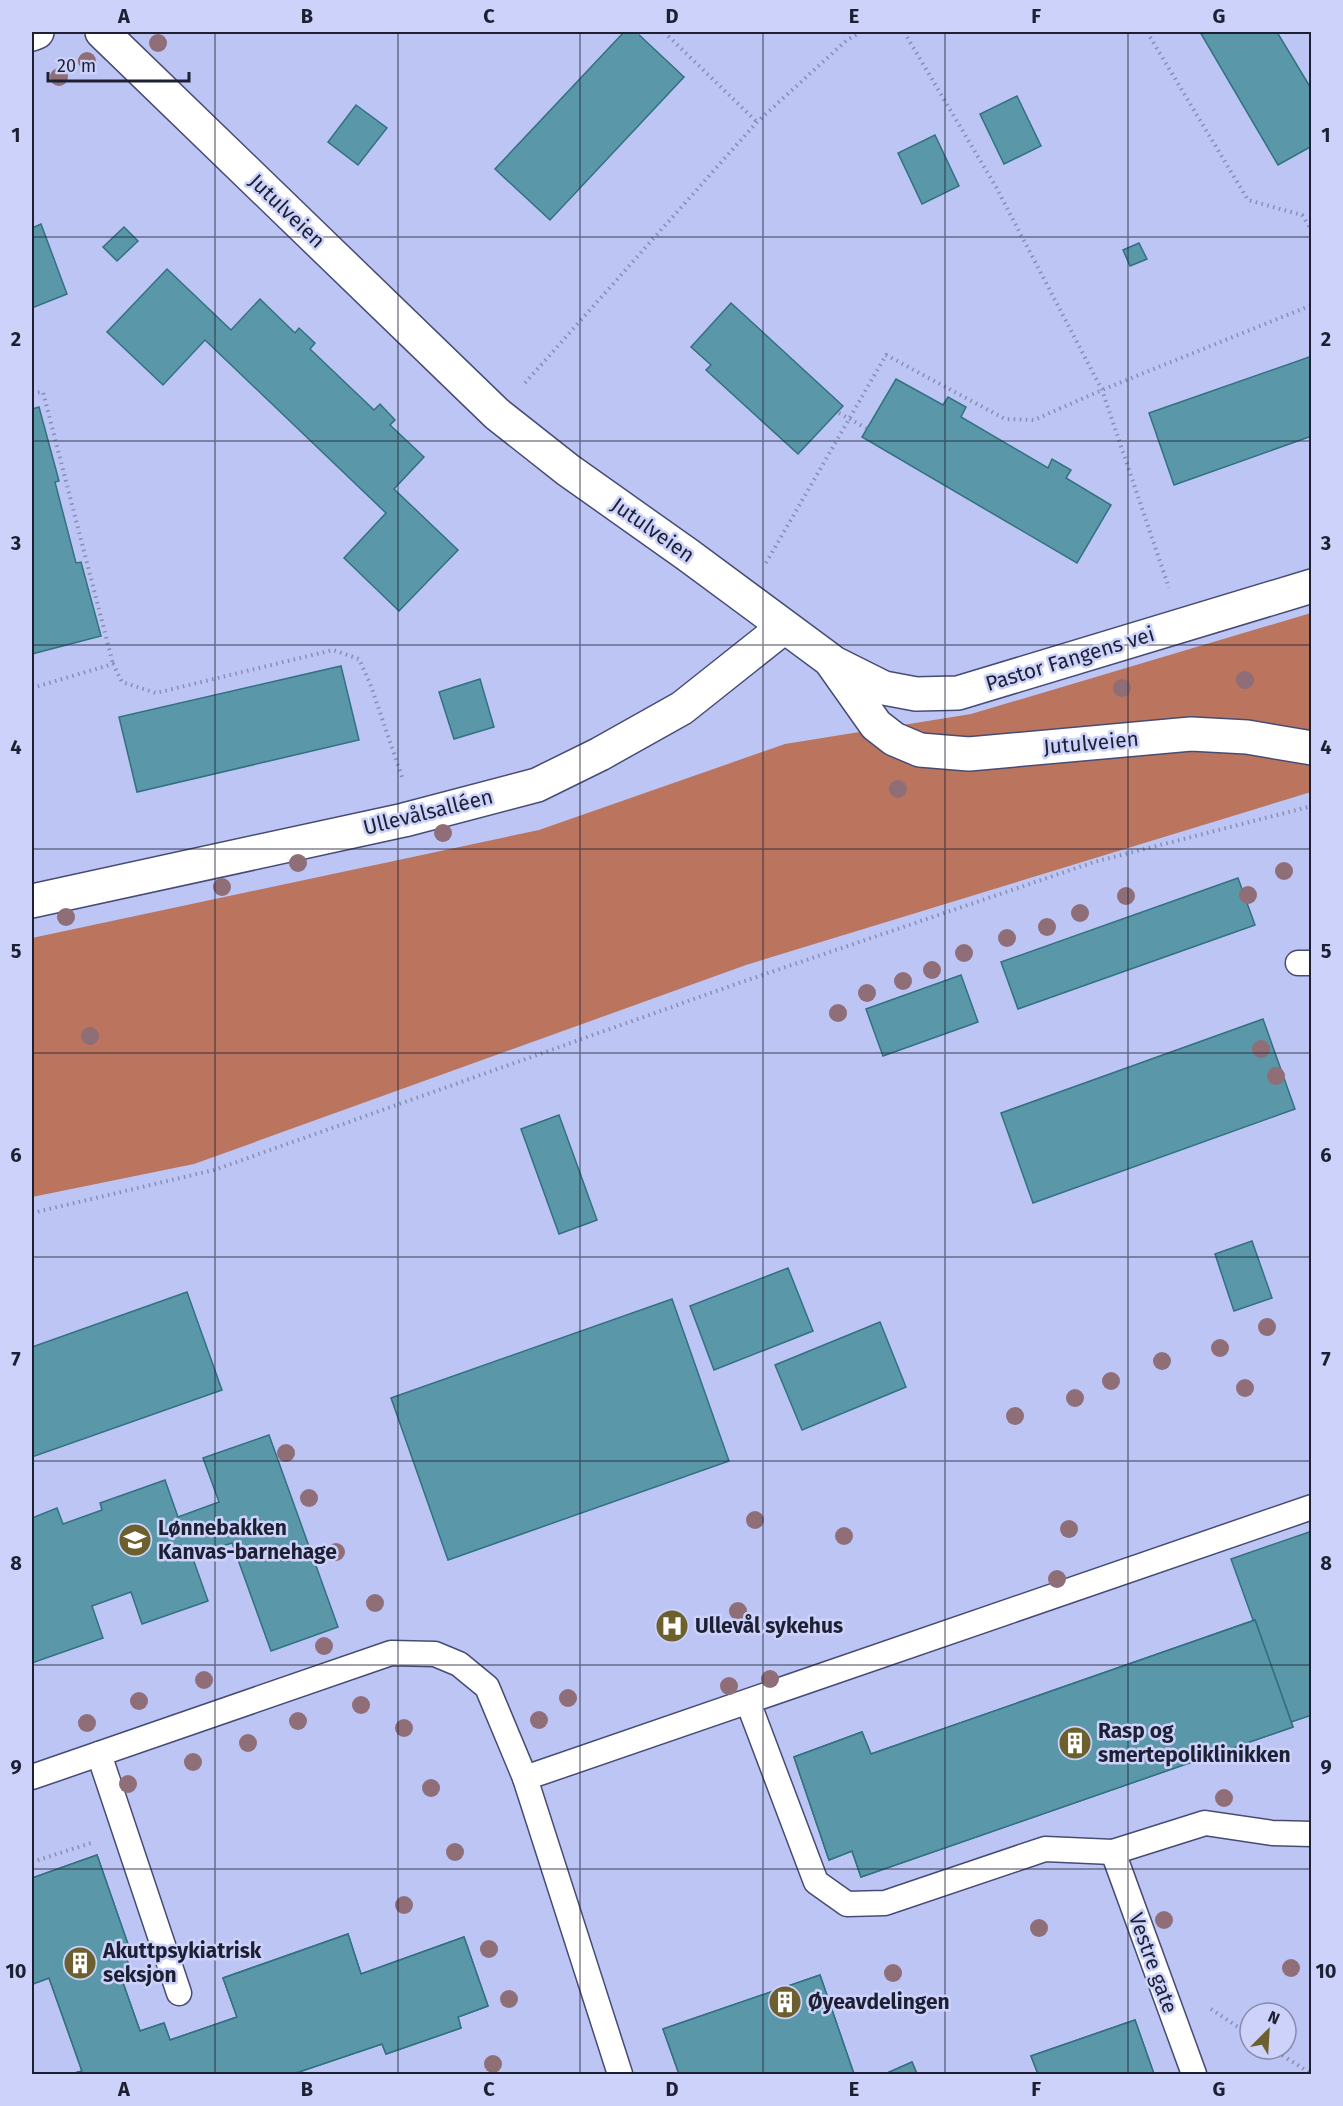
<svg xmlns="http://www.w3.org/2000/svg" width="1343" height="2106" font-family="'Fira Sans',sans-serif">
	<rect width="100%" height="100%" fill="#bdc5f5"/>
	<path fill="#bb745e" d="M1311,613V792L746,965L194,1164L32,1197V938L539,830L785,744L971,714Z"/>
	<g fill="#5a97a8" stroke="#337182" stroke-width="1.5">
		<path d="M624,32H636L684,77L550,220L495,169Z"/>
		<path d="M1200,32H1277L1312,90V146L1278,165Z"/>
		<path d="M1017,96L1041,146L1004,164L980,114Z"/>
		<path d="M356,105L387,128L358,165L328,142Z"/>
		<path d="M935,135L959,186L922,204L898,153Z"/>
		<path d="M41,224L67,294L32,308V228Z"/>
		<path d="M124,227L138,241L117,261L103,247Z"/>
		<path d="M1139,243L1147,259L1130,266L1123,250Z"/>
		<path d="M167,269L231,330L260,299L295,333L299,328L315,343L310,349L374,410L380,404L395,420L390,425L424,457L394,489L458,550L399,611L344,558L386,513L205,340L163,385L107,332Z"/>
		<path d="M731,303L843,406L798,454L706,370L711,365L691,347Z"/>
		<path d="M1312,356V436L1174,485L1149,413Z"/>
		<path d="M896,379L943,405L948,397L966,407L961,417L1048,468L1052,459L1071,470L1066,478L1111,505L1077,563L862,437Z"/>
		<path d="M39,407L59,481L55,482L76,563L81,562L101,636L32,654V409Z"/>
		<path d="M341,666L359,740L137,792L119,717Z"/>
		<path d="M480,679L494,727L454,739L439,692Z"/>
		<path d="M1238,878L1255,925L1018,1009L1001,962Z"/>
		<path d="M961,975L978,1022L883,1056L866,1009Z"/>
		<path d="M1263,1019L1295,1109L1033,1203L1001,1113Z"/>
		<path d="M559,1115L597,1220L559,1234L521,1129Z"/>
		<path d="M1252,1241L1272,1298L1234,1311L1215,1254Z"/>
		<path d="M788,1268L813,1331L714,1370L690,1306Z"/>
		<path d="M187,1292L222,1390L32,1457V1347Z"/>
		<path d="M672,1299L729,1461L448,1560L391,1398Z"/>
		<path d="M880,1322L906,1387L802,1430L775,1365Z"/>
		<path d="M269,1435L338,1627L271,1651L232,1543L192,1556L208,1601L142,1624L131,1592L92,1606L103,1638L32,1663V1518L57,1508L63,1524L102,1510L100,1503L165,1480L178,1517L219,1502L203,1458Z"/>
		<path d="M1312,1531V1715L1291,1722L1255,1620H1253L1231,1559Z"/>
		<path d="M1255,1620L1293,1727L861,1877L852,1851L829,1860L794,1757L862,1732L871,1754Z"/>
		<path d="M1255,1620L1293,1727L861,1877L852,1851L829,1860L794,1757L862,1732L871,1754Z"/>
		<path d="M97,1855L130,1950L124,1952L133,1976L122,1980L140,2031L164,2023L170,2040L237,2017L223,1978L348,1934L361,1974L464,1937L488,2006L458,2017L461,2028L386,2054L382,2044L293,2074H71L82,2071L49,1978L33,1984L32,1979V1878Z"/>
		<path d="M97,1855L130,1950L124,1952L133,1976L122,1980L140,2031L164,2023L170,2040L237,2017L223,1978L348,1934L361,1974L464,1937L488,2006L458,2017L461,2028L386,2054L382,2044L293,2074H71L82,2071L49,1978L33,1984L32,1979V1878Z"/>
		<path d="M820,1975L854,2074H679L663,2029Z"/>
		<path d="M820,1975L854,2074H679L663,2029Z"/>
		<path d="M1135,2020L1154,2074H1038L1031,2056Z"/>
		<path d="M1135,2020L1154,2074H1038L1031,2056Z"/>
		<path d="M912,2062L917,2074H885Z"/>
		<path d="M912,2062L917,2074H885Z"/>
	</g>
	<g fill="none" stroke-linecap="round" stroke-linejoin="round">
		<defs>
			<g id="lane">
				<path d="M1298,963H1312"/>
				<path d="M748,1702L816,1882L847,1904L885,1903L1045,1849L1113,1852L1205,1823L1272,1833L1312,1834"/>
				<path d="M99,1754L179,1993"/>
				<path d="M32,1777L391,1653L435,1654L459,1664L487,1687L525,1778L620,2074"/>
				<path d="M525,1778L1312,1507"/>
				<path d="M1113,1852L1194,2074"/>
			</g>
			<g id="street">
				<path d="M102,32L497,414L568,470L688,555L830,660L876,725L894,739L920,750L969,754L1191,734L1247,737L1312,748"/>
				<path d="M32,34L37,32"/>
				<path d="M834,663L884,688L916,694L958,693L1312,586"/>
				<path d="M32,901L404,820L537,785L600,754L682,708L784,627"/>
			</g>
		</defs>
		<use href="#lane" stroke="#474c75" stroke-width="27"/>
		<use href="#street" stroke="#474c75" stroke-width="36"/>
		<g stroke="#878eb3" stroke-width="4" stroke-dasharray="1.5 4.5" stroke-linecap="butt">
			<path d="M664,32L757,122"/>
			<path d="M904,32L996,187L1102,390L1169,588"/>
			<path d="M1147,32L1248,200L1302,215L1312,231"/>
			<path d="M637,34L639,32"/>
			<path d="M525,383L757,122L847,40L861,32"/>
			<path d="M32,393L43,392L113,664"/>
			<path d="M766,563L886,355L1005,419L1034,420L1102,390L1312,305"/>
			<path d="M32,688L113,664L122,682L156,693L333,650L359,659L371,686L402,777"/>
			<path d="M32,1213L214,1170L739,983L1094,862L1312,806"/>
			<path d="M32,1862L91,1843"/>
			<path d="M1211,2009L1250,2035"/>
			<path d="M1272,2049L1312,2074"/>
		</g>
		<use href="#lane" stroke="#fff" stroke-width="24"/>
		<use href="#street" stroke="#fff" stroke-width="33"/>
		<path stroke="#878eb3" stroke-width="4" stroke-dasharray="1.5 4.5" stroke-linecap="butt" d="M839,413L866,428"/>
	</g>
	<g fill="#8f6e78">
		<circle cx="158" cy="43" r="9"/>
		<circle cx="87" cy="61" r="9"/>
		<circle cx="59" cy="77" r="9"/>
		<circle cx="1245" cy="680" r="9"/>
		<circle cx="1122" cy="688" r="9"/>
		<circle cx="898" cy="789" r="9"/>
		<circle cx="443" cy="833" r="9"/>
		<circle cx="298" cy="863" r="9"/>
		<circle cx="1284" cy="871" r="9"/>
		<circle cx="222" cy="887" r="9"/>
		<circle cx="1248" cy="895" r="9"/>
		<circle cx="1126" cy="896" r="9"/>
		<circle cx="1080" cy="913" r="9"/>
		<circle cx="66" cy="917" r="9"/>
		<circle cx="1047" cy="927" r="9"/>
		<circle cx="1007" cy="938" r="9"/>
		<circle cx="964" cy="953" r="9"/>
		<circle cx="932" cy="970" r="9"/>
		<circle cx="903" cy="981" r="9"/>
		<circle cx="867" cy="993" r="9"/>
		<circle cx="838" cy="1013" r="9"/>
		<circle cx="90" cy="1036" r="9"/>
		<circle cx="1261" cy="1049" r="9"/>
		<circle cx="1276" cy="1076" r="9"/>
		<circle cx="1267" cy="1327" r="9"/>
		<circle cx="1220" cy="1348" r="9"/>
		<circle cx="1162" cy="1361" r="9"/>
		<circle cx="1111" cy="1381" r="9"/>
		<circle cx="1245" cy="1388" r="9"/>
		<circle cx="1075" cy="1398" r="9"/>
		<circle cx="1015" cy="1416" r="9"/>
		<circle cx="286" cy="1453" r="9"/>
		<circle cx="309" cy="1498" r="9"/>
		<circle cx="755" cy="1520" r="9"/>
		<circle cx="1069" cy="1529" r="9"/>
		<circle cx="844" cy="1536" r="9"/>
		<circle cx="336" cy="1552" r="9"/>
		<circle cx="1057" cy="1579" r="9"/>
		<circle cx="375" cy="1603" r="9"/>
		<circle cx="738" cy="1611" r="9"/>
		<circle cx="324" cy="1646" r="9"/>
		<circle cx="770" cy="1679" r="9"/>
		<circle cx="204" cy="1680" r="9"/>
		<circle cx="729" cy="1686" r="9"/>
		<circle cx="568" cy="1698" r="9"/>
		<circle cx="139" cy="1701" r="9"/>
		<circle cx="361" cy="1705" r="9"/>
		<circle cx="539" cy="1720" r="9"/>
		<circle cx="298" cy="1721" r="9"/>
		<circle cx="87" cy="1723" r="9"/>
		<circle cx="404" cy="1728" r="9"/>
		<circle cx="248" cy="1743" r="9"/>
		<circle cx="193" cy="1762" r="9"/>
		<circle cx="128" cy="1784" r="9"/>
		<circle cx="431" cy="1788" r="9"/>
		<circle cx="1224" cy="1798" r="9"/>
		<circle cx="455" cy="1852" r="9"/>
		<circle cx="404" cy="1905" r="9"/>
		<circle cx="1164" cy="1920" r="9"/>
		<circle cx="1039" cy="1928" r="9"/>
		<circle cx="489" cy="1949" r="9"/>
		<circle cx="1291" cy="1968" r="9"/>
		<circle cx="893" cy="1973" r="9"/>
		<circle cx="509" cy="1999" r="9"/>
		<circle cx="493" cy="2064" r="9"/>
	</g>
	<path fill="none" stroke="#1d2032" stroke-width="1.5" stroke-opacity="0.55" d="M215,32V2074M398,32V2074M580,32V2074M763,32V2074M945,32V2074M1128,32V2074M32,237H1312M32,441H1312M32,645H1312M32,849H1312M32,1053H1312M32,1257H1312M32,1461H1312M32,1665H1312M32,1869H1312"/>
	<defs>
		<symbol id="school-disc" viewBox="-11 -11 22 22"><circle r="9.5" fill="#6c612e" stroke="#ccd2fa"/><path d="M0-5L7-2L0 1L-7-2ZM-4 1L0 2.5L4 1V4Q0 6-4 4Z" fill="#fff"/></symbol>
		<symbol id="hospital-disc" viewBox="-11 -11 22 22"><circle r="9.5" fill="#6c612e" stroke="#ccd2fa"/><path d="M-5-5h3v3.5h4V-5h3V5h-3V1.5h-4V5h-3Z" fill="#fff"/></symbol>
		<symbol id="building-disc" viewBox="-11 -11 22 22"><circle r="9.5" fill="#6c612e" stroke="#ccd2fa"/><path d="M-4-6H4V6H1V3H-1V6H-4ZM-2.5-4.3h1.7v1.8h-1.7ZM.8-4.3h1.7v1.8H.8ZM-2.5-1h1.7V.8h-1.7ZM.8-1h1.7V.8H.8Z" fill="#fff"/></symbol>
	</defs>
	<g fill-rule="evenodd">
		<use href="#school-disc" x="116" y="1521" width="38" height="38"/>
		<use href="#hospital-disc" x="653" y="1607" width="38" height="38"/>
		<use href="#building-disc" x="1056" y="1724" width="38" height="38"/>
		<use href="#building-disc" x="61" y="1944" width="38" height="38"/>
		<use href="#building-disc" x="766" y="1983" width="38" height="38"/>
	</g>
	<g text-anchor="middle" dominant-baseline="central" stroke-width="5" stroke-linejoin="round" paint-order="stroke">
		<g font-size="21" fill="#1d2032" stroke="#ccd2fa">
			<text transform="translate(287 211) rotate(44)">Jutulveien</text>
			<text transform="translate(653 530) rotate(35)">Jutulveien</text>
			<text transform="translate(1070 659) rotate(-17)">Pastor Fangens vei</text>
			<text transform="translate(1091 743) rotate(-5)">Jutulveien</text>
			<text transform="translate(428 812) rotate(-14)">Ullevålsalléen</text>
			<text transform="translate(1153 1963) rotate(70)">Vestre gate</text>
		</g>
		<g font-size="21" font-weight="bold" fill="#1d2032" stroke="#ccd2fa" text-anchor="start">
			<text x="158" y="1528">Lønnebakken<tspan x="158" dy="24">Kanvas-barnehage</tspan></text>
			<text x="695" y="1626">Ullevål sykehus</text>
			<text x="1098" y="1731">Rasp og<tspan x="1098" dy="24">smertepoliklinikken</tspan></text>
			<text x="103" y="1951">Akuttpsykiatrisk<tspan x="103" dy="24">seksjon</tspan></text>
			<text x="808" y="2002">Øyeavdelingen</text>
		</g>
	</g>
	<rect width="1343" height="2106" fill="none" stroke="#ccd2fa" stroke-width="66"/>
	<g transform="translate(1268 2031) rotate(24)"><circle r="28" fill="#ccd2fa" stroke="#868baa" stroke-width="1.5"/>
	<path d="M0-4.5L10 22L0 15L-10 22Z" fill="#6c612e"/>
	<text y="-9" font-size="16" font-weight="bold" text-anchor="middle" fill="#1d2032">N</text>
	</g>
	<path d="M48 72v9h141v-9" fill="none" stroke="#1d2032" stroke-width="3"/>
	<text x="57" y="72" font-size="18" fill="#1d2032" stroke="#ccd2fa" stroke-width="4.5" paint-order="stroke">20 m</text>
	<rect x="33" y="33" width="1277" height="2040" fill="none" stroke="#1d2032" stroke-width="2"/>
	<g font-size="20" text-anchor="middle" font-weight="bold" fill="#1d2032">
		<text x="124" y="23">A</text>
		<text x="307" y="23">B</text>
		<text x="489" y="23">C</text>
		<text x="672" y="23">D</text>
		<text x="854" y="23">E</text>
		<text x="1036" y="23">F</text>
		<text x="1219" y="23">G</text>
		<text x="16" y="142">1</text>
		<text x="1326" y="142">1</text>
		<text x="16" y="346">2</text>
		<text x="1326" y="346">2</text>
		<text x="16" y="550">3</text>
		<text x="1326" y="550">3</text>
		<text x="16" y="754">4</text>
		<text x="1326" y="754">4</text>
		<text x="16" y="958">5</text>
		<text x="1326" y="958">5</text>
		<text x="16" y="1162">6</text>
		<text x="1326" y="1162">6</text>
		<text x="16" y="1366">7</text>
		<text x="1326" y="1366">7</text>
		<text x="16" y="1570">8</text>
		<text x="1326" y="1570">8</text>
		<text x="16" y="1774">9</text>
		<text x="1326" y="1774">9</text>
		<text x="16" y="1978">10</text>
		<text x="1326" y="1978">10</text>
		<text x="124" y="2096">A</text>
		<text x="307" y="2096">B</text>
		<text x="489" y="2096">C</text>
		<text x="672" y="2096">D</text>
		<text x="854" y="2096">E</text>
		<text x="1036" y="2096">F</text>
		<text x="1219" y="2096">G</text>
	</g>
</svg>
